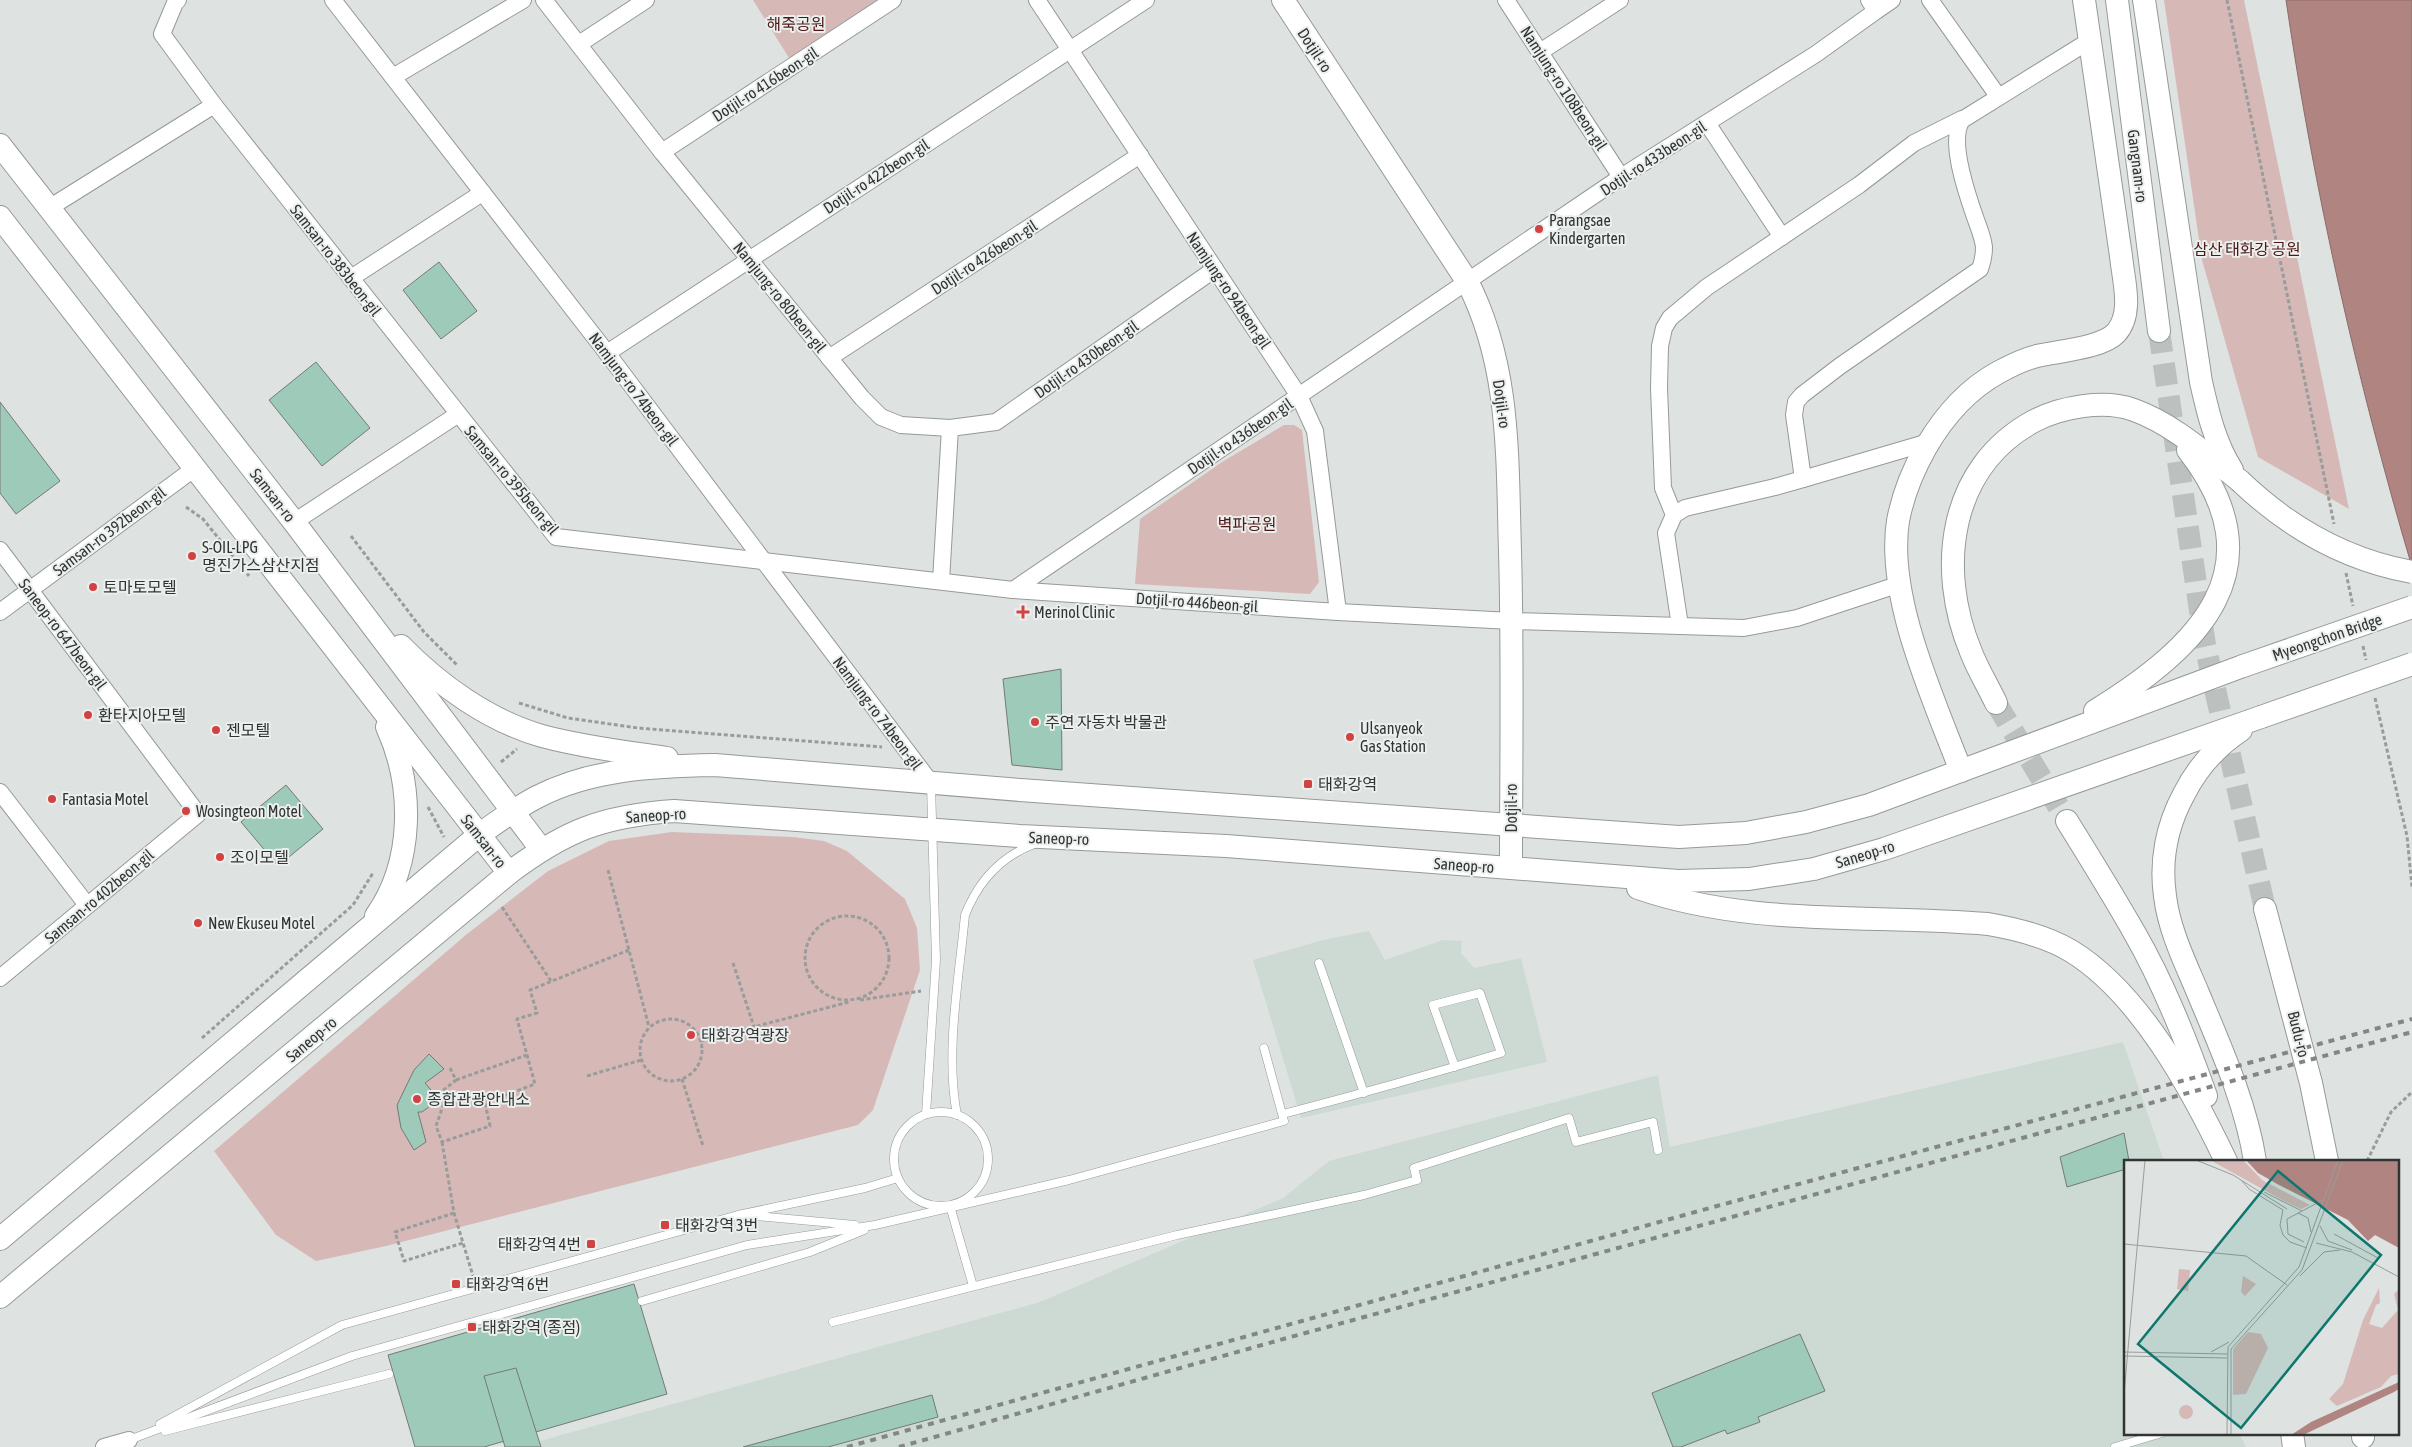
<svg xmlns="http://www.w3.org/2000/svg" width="2412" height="1447" font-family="'Asap Condensed','Noto Sans KR',sans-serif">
	<rect width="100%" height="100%" fill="#dee3e1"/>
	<g fill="#cddad4">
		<path d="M1369,931L1385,960L1443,940L1462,941L1461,953L1474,968L1521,958L1547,1062L1301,1118L1253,960L1323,940Z"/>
		<path d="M2123,1042L2164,1161H2126V1433H2239L2246,1447H518L1040,1302L1283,1198L1329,1161L1658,1075L1670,1147Z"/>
	</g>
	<g fill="#d6b9b6">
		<path d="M753,0H877L789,58Z"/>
		<path d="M2164,0H2244L2349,509L2258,457L2202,260Z"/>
		<path d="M1284,425H1294L1302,430L1319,582L1310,594L1135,584L1140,519L1222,462Z"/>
		<path d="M672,832L793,837L824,841L847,851L905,899L917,928L920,970L873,1110L858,1125L386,1246L316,1261L276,1235L214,1151L467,934L548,871L609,841Z"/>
	</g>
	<path fill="#b08480" stroke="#8a6c69" d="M2286,0H2412V567C2357,381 2314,191 2286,0Z"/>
	<g fill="#9ecbb9" stroke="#747977">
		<path d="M439,262L477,311L441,339L403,290Z"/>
		<path d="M316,362L370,428L322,466L269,400Z"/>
		<path d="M0,402L60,481L16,514L0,493Z"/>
		<path d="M1061,669L1062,770L1012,765L1003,679Z"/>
		<path d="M286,785L323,829L278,866L241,822Z"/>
		<path d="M429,1054L444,1069L425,1083L436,1096L434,1103L422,1112H418L426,1142L414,1150L401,1128L397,1105L414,1070Z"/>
		<path d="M2124,1133L2129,1161H2126V1169L2067,1187L2060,1157Z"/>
		<path d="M634,1284L667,1394L484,1447H415L388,1355Z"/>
		<path d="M1800,1334L1825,1391L1758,1417L1760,1422L1727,1434L1725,1430L1681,1447H1673L1652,1393Z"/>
		<path d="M516,1368L541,1447H505L484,1376Z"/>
		<path d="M932,1395L938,1417L828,1447H743Z"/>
	</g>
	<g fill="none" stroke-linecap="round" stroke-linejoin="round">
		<g stroke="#bcc0be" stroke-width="22" stroke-dasharray="22 11" stroke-linecap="butt">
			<path d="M2159,331L2205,645L2265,909"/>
			<path d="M1996,703L2067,821"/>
		</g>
		<defs>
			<g id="service">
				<path d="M1319,963L1364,1093"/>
				<circle cx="941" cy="1159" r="47"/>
				<path d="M926,1114L936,960L931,785"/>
				<path d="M1283,1114C1356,1095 1428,1075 1501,1053L1480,993L1433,1005L1455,1067"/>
				<path d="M957,1115C945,1052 959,979 965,915C978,882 1000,857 1034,844"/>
				<path d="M950,1206L973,1286"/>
				<path d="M745,1215L855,1225"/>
				<path d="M642,1301L810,1252L864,1230"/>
				<path d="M833,1322L1177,1235L1364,1195L1417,1180L1414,1168L1569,1118L1576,1142L1653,1122L1658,1150"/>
				<path d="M160,1424L342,1325L738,1215L865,1188L898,1178"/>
				<path d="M165,1431L389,1374"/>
				<path d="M129,1440L352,1356L747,1245L875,1225L1069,1180L1284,1121L1264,1048"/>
				<path d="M2115,1447L2162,1433"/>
			</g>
			<g id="minor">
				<path d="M178,0L175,3L162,34L214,105"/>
				<path d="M333,0L607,353L931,783"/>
				<path d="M544,0L662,152L862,398L881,417L901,425L950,428L996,422L1215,269"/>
				<path d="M1037,0L1299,396L1315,431L1338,612"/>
				<path d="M1506,0L1621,177"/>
				<path d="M1930,0L1998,96"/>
				<path d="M1876,11L1892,0"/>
				<path d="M579,44L646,0"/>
				<path d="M1540,52L1620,0"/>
				<path d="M393,77L523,0"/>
				<path d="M1707,123L1782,237"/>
				<path d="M662,152L893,0"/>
				<path d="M49,208L214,105L556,537L1013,590L1338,612L1512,621L1680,626L1666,533L1674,515L1685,508L1775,487L1803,479L1794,415L1796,402L1802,395L1840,366L1980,269C1983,261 1984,255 1984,247C1983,237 1978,226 1975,217C1967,194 1948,140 1962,120L2089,41"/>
				<path d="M351,278L482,193"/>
				<path d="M607,353L1146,0"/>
				<path d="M829,358L1140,155"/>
				<path d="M1803,479L1929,442"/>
				<path d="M1674,515L1663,488L1659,388L1660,346L1664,328L1670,318L1707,287L1859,185L1914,143L1962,119"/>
				<path d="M294,522L457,415"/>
				<path d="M0,550L198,814L0,978"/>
				<path d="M941,581L950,428"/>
				<path d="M1013,590L1621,177L1816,54L1876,11L1869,0"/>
				<path d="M0,612L195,468"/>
				<path d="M1680,626L1744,628L1797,618L1900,584"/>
				<path d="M0,792L87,905"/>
				<path d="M104,1447L129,1440"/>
			</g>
			<g id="secondary">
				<path d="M1283,0L1467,281C1511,366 1507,458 1510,551C1513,657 1511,762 1511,868"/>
				<path d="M2117,0L2159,331"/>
				<path d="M2144,0L2201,382C2208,413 2215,443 2232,470"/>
				<path d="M0,145L294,522L541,849"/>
				<path d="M0,217L509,873"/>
				<path d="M401,646C439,685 489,721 542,736C583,747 626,752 667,758"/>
				<path d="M1996,703C1988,686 1978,670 1971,652C1936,568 1949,467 2034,421C2061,407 2104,399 2134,410C2173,424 2207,455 2240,481"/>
				<path d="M2095,711C2199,647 2280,568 2188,450"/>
				<path d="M2241,730C2217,746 2197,768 2184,794C2167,825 2160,861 2165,896C2169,930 2185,962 2198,993C2220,1046 2246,1103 2255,1161"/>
				<path d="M1961,771C1934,700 1886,597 1898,521C1903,494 1913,470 1926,447C1944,416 1968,389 1999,372C2012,365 2024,359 2037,356C2058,351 2102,348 2116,333C2134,313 2123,279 2121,256L2084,0"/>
				<path d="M2067,821C2090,858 2113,895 2134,932C2164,984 2186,1040 2206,1096"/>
				<path d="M1638,888C1751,927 1871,914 1988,924C2017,929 2046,936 2071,951C2140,993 2192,1090 2226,1161"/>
				<path d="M2265,909L2311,1083L2327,1161"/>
				<path d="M376,916C414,862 414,786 387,727"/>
				<path d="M0,1239L479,835C498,821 516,808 537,797C591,769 655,766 715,765L1020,790L1679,837L1746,833L1806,822L1869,805L2243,666"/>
				<path d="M0,1297L509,873C566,830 603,816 674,811L1020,836L1226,846L1678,881L1749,879L1814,869L1884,849L2261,717"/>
				<path d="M2292,1433L2294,1447"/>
				<path d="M2363,1433V1437"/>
			</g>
		</defs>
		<use href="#service" stroke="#959a97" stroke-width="9"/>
		<use href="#minor" stroke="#959a97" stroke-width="18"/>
		<use href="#secondary" stroke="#959a97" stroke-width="24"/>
		<g stroke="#999c9b" stroke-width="3" stroke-dasharray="4 2.5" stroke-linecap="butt">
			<path d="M2227,0L2334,524"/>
			<path d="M186,507L203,519L249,576"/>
			<path d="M351,536L424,632L457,665"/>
			<path d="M2346,573L2353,606"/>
			<path d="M2363,646L2366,660"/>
			<path d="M2375,698L2407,836L2412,887"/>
			<path d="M519,703L568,718L638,728L882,747"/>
			<path d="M501,762L517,749"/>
			<path d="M428,807L444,837"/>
			<path d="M608,870L649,1027"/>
			<path d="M502,907L551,981"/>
			<circle cx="847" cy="958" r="42"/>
			<path d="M733,963L754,1027"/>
			<path d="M860,1000L921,991"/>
			<circle cx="671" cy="1050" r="31"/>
			<path d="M202,1038L353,905L373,873"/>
			<path d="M700,1041L849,1002"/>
			<path d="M450,1068L456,1080L440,1093L444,1103L436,1126L442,1142L490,1126L485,1103L535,1084L517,1019L537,1013L530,990L629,950"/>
			<path d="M587,1076L641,1060"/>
			<path d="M682,1079L703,1146"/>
			<path d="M456,1080L527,1055"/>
			<path d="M442,1142L454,1213L473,1276"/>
			<path d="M2367,1161L2391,1112L2412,1092"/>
			<path d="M454,1213L395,1232L404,1261L463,1243"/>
		</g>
		<use href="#service" stroke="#fff" stroke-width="8"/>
		<use href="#minor" stroke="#fff" stroke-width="16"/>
		<use href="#secondary" stroke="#fff" stroke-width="22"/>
		<g stroke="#828684" stroke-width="4" stroke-dasharray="6 6" stroke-linecap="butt">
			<path d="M847,1447L1717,1206L2412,1019"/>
			<path d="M899,1447L1287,1338L2412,1032"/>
		</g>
		<defs>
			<g id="secondary-bridge">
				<path d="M2240,481C2288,527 2346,560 2412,572"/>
				<path d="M2243,666L2412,607"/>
				<path d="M2261,717L2412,664"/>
			</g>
		</defs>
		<use href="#secondary-bridge" stroke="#959a97" stroke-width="24" stroke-linecap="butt"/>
		<use href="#secondary-bridge" stroke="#fff" stroke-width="22"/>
	</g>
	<g fill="#d14242" stroke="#ebf0ee" stroke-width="2">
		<circle cx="1539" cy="229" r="5"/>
		<circle cx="192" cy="556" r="5"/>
		<circle cx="93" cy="587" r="5"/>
		<path d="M1020.5 604.5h5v5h5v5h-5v5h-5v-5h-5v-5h5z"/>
		<circle cx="88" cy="715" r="5"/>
		<circle cx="1035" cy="722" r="5"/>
		<circle cx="216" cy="730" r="5"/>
		<circle cx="1350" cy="737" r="5"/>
		<rect x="1303" y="779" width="10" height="10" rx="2.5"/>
		<circle cx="52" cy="799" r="5"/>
		<circle cx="186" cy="811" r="5"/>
		<circle cx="220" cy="857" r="5"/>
		<circle cx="198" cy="923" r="5"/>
		<circle cx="691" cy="1035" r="5"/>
		<circle cx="417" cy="1099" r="5"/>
		<rect x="660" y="1220" width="10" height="10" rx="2.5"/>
		<rect x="586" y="1239" width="10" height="10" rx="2.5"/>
		<rect x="451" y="1279" width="10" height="10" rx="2.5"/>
		<rect x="467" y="1322" width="10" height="10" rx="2.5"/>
	</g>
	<g text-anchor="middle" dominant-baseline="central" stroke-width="4" stroke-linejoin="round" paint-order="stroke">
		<g font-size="16" fill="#4f1817" stroke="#ebf0ee">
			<text x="796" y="24">해죽공원</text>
			<text x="2247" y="249">삼산 태화강 공원</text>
			<text x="1247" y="524">벽파공원</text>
		</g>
		<g font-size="16" fill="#323433" stroke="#ebf0ee">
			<text transform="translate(1315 50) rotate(57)">Dotjil-ro</text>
			<text transform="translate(765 84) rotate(-33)">Dotjil-ro 416beon-gil</text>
			<text transform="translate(1564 88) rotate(57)">Namjung-ro 108beon-gil</text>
			<text transform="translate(1653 158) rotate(-33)">Dotjil-ro 433beon-gil</text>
			<text transform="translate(2138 166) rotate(83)">Gangnam-ro</text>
			<text transform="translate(876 176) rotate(-33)">Dotjil-ro 422beon-gil</text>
			<text transform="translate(984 257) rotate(-33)">Dotjil-ro 426beon-gil</text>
			<text transform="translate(336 260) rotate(52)">Samsan-ro 383beon-gil</text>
			<text transform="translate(1229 290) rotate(56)">Namjung-ro 94beon-gil</text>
			<text transform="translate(780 297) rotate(51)">Namjung-ro 80beon-gil</text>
			<text transform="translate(1086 359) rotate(-35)">Dotjil-ro 430beon-gil</text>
			<text transform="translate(634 389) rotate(53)">Namjung-ro 74beon-gil</text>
			<text transform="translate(1502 404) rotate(82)">Dotjil-ro</text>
			<text transform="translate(1240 436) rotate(-34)">Dotjil-ro 436beon-gil</text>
			<text transform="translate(512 480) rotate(50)">Samsan-ro 395beon-gil</text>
			<text transform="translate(273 495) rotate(52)">Samsan-ro</text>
			<text transform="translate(109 531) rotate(-37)">Samsan-ro 392beon-gil</text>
			<text transform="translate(1197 602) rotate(4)">Dotjil-ro 446beon-gil</text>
			<text transform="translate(63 634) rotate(53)">Saneop-ro 647beon-gil</text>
			<text transform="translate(2327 637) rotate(-19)">Myeongchon Bridge</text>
			<text transform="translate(878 713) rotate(53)">Namjung-ro 74beon-gil</text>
			<text transform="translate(1511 808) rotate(-90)">Dotjil-ro</text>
			<text transform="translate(656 815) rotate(-4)">Saneop-ro</text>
			<text transform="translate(1059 838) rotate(2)">Saneop-ro</text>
			<text transform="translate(484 841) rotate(52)">Samsan-ro</text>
			<text transform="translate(1865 854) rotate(-17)">Saneop-ro</text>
			<text transform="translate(1464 865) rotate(4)">Saneop-ro</text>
			<text transform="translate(99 896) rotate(-40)">Samsan-ro 402beon-gil</text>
			<text transform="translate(2299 1034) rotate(76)">Budu-ro</text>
			<text transform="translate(311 1039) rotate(-40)">Saneop-ro</text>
		</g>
		<g font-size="16" fill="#323433" stroke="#ebf0ee" text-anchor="start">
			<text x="1549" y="220">Parangsae<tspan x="1549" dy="18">Kindergarten</tspan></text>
			<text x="202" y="547">S-OIL-LPG<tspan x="202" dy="18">명진가스삼산지점</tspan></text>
			<text x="103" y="587">토마토모텔</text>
			<text x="1034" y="612">Merinol Clinic</text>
			<text x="98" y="715">환타지아모텔</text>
			<text x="1045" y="722">주연 자동차 박물관</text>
			<text x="1360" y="728">Ulsanyeok<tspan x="1360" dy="18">Gas Station</tspan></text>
			<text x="226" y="730">젠모텔</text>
			<text x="1318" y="784">태화강역</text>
			<text x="62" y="799">Fantasia Motel</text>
			<text x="196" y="811">Wosingteon Motel</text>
			<text x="230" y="857">조이모텔</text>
			<text x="208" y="923">New Ekuseu Motel</text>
			<text x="701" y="1035">태화강역광장</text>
			<text x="427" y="1099">종합관광안내소</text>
			<text x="675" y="1225">태화강역 3번</text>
			<text x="581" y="1244" text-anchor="end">태화강역 4번</text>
			<text x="466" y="1284">태화강역 6번</text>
			<text x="482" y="1327">태화강역 (종점)</text>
		</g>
	</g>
	<g transform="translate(2124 1160)">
		<rect width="275" height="275" fill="#dee3e1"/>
		<path d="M255,128L256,143L252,145L245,164L258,168L274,150L270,134L275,129V214L267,216L257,227L213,246L205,239L219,224L239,160Z" fill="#d6b9b6"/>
		<path d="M86,0H119L138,20L186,45L177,49L160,41ZM55,109L66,110L64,131L53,129ZM119,116L132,124L121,136L117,132ZM124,172L137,174L144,188L122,234L109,235V189ZM55 252a7 7 0 1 1 14 0a7 7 0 1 1-14 0Z" fill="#d6b9b6"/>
		<path d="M122,0H275V88L251,75L244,81L224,60L155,25L134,13ZM275,222V229L270,232L179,275H167L187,262Z" fill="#b08480"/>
		<path fill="none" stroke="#999d9b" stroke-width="1" d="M72,0L109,15L163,49M117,20L125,29L159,50L156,65L159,75L166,82L183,88M140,32L178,51M174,53L184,58L187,72M196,66L204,81L228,90M210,74L254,98M180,82L164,74L163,59L199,40M192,83L228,92L275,117M0,84L122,96L163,125M176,116L200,92L216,90M0,192L104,194M87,192L105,182M0,196L103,198M0,234L21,0M103,275L104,187L175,107L214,0M107,275V189L178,110L219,0"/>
		<path fill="#0f766e" fill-opacity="0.15" stroke="#0f766e" stroke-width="2.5" d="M154,11L257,95L117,268L14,184Z"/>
		<rect width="275" height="275" fill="none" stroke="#323433" stroke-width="2.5"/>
	</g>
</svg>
